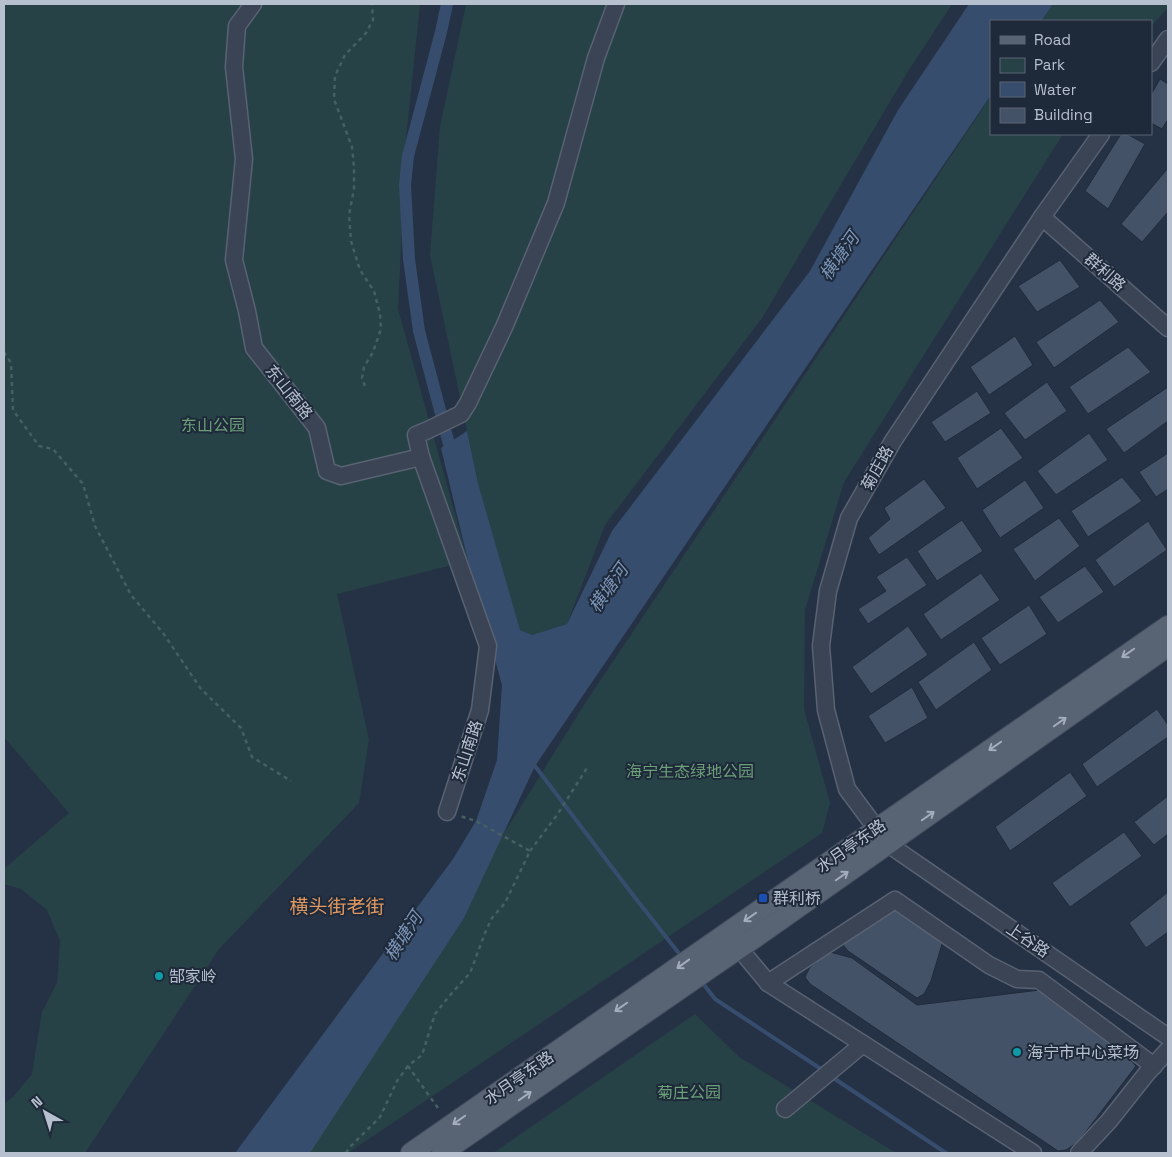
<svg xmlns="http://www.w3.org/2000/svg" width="1172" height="1157" font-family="'Space Grotesk','Noto Sans SC',sans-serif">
	<rect width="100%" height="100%" fill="#253245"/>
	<g fill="#274246">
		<path d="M4,4H420L406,139L398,309L468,561L337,594L369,740L359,803L219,949L85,1153H4V1104L14,1096L32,1074L42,1012L57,983L60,941L47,910L21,889L4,884V869L69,813L4,737Z"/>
		<path d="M466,4H952L907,73L762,318L605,525L567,624L532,635L520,631L478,483L430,255L440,127Z"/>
		<path d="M1052,4H1168V8L1151,26V21H1040Z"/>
		<path d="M991,96V134H1063L844,482L805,610L804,709L830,803L822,833L348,1153H305L584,705Z"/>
		<path d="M695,1014L739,1057L896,1153H493Z"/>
	</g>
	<path fill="#374d6d" d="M969,4H1053L1041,21H991V95L535,766L464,918L310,1153H235L453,859L476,821L497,760L502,685L468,561L441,448L467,431L478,483L520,630L532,635L567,624L612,531L810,271L898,110Z"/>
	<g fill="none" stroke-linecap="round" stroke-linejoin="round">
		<g stroke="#374d6d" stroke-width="4">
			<path d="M535,766L633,895L681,956"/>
			<path d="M701,981L715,999L824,1071"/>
			<path d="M832,1077L946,1153"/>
		</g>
		<path stroke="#374d6d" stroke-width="12" d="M447,4L441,32L408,156L405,185L409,259L419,331L453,459"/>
	</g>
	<g fill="#445267" stroke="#202b3c">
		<path d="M1160,79L1168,84V119L1162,129L1151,123V95Z"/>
		<path d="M1121,134H1127L1145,144L1108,209L1085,191Z"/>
		<path d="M1168,168V212L1142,242L1121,224Z"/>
		<path d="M1060,260L1080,287L1037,312L1018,286Z"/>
		<path d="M1100,300L1119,322L1054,368L1036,342Z"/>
		<path d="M1015,336L1033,365L989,395L970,367Z"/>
		<path d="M1128,347L1151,372L1088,414L1069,387Z"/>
		<path d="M1047,382L1067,411L1025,440L1004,413Z"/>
		<path d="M1168,387V421L1124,453L1106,429Z"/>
		<path d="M977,391L991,413L945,442L931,422Z"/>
		<path d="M1001,428L1023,458L977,489L957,458Z"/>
		<path d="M1089,433L1108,460L1056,495L1037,471Z"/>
		<path d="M1168,453V489L1156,497L1139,472Z"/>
		<path d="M1122,477L1142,501L1088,537L1071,511Z"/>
		<path d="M924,479L946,508L879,555L868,538L890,519L884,508Z"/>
		<path d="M1025,480L1044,508L1000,538L982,510Z"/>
		<path d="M1059,518L1080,546L1035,581L1013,549Z"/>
		<path d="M962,520L983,551L937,581L917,551Z"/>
		<path d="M1148,521L1167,550L1114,587L1095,560Z"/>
		<path d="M907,557L927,585L868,624L858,609L886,591L876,577Z"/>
		<path d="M1085,566L1104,592L1058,623L1039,597Z"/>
		<path d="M981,573L1000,600L941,640L923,614Z"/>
		<path d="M1029,605L1047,634L1000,665L981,638Z"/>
		<path d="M908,626L928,655L871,694L852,667Z"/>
		<path d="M974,642L992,670L936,710L918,682Z"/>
		<path d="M912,687L928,718L885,743L868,716Z"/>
		<path d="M1157,709L1168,725V737L1097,787L1082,764Z"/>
		<path d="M1070,772L1087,796L1010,851L995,827Z"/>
		<path d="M1168,796V834L1154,845L1134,822Z"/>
		<path d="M1124,832L1142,856L1070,907L1052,883Z"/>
		<path d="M1168,892V932L1146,948L1129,923Z"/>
		<path d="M889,907L901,909L938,936L942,944L931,981L924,994L917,998L848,951L843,945L847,936Z"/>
		<path d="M830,952L852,958L917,1005L1040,990L1116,1044L1136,1066L1078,1142L1066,1150L1058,1151L810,984L805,977L810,967Z"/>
	</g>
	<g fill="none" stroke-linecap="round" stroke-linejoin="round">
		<defs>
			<g id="minor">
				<path d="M253,4L237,26L234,67L244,159L234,260L247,311L254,348L317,428L327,471L341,476L421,457L488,646L480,710L447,812"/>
				<path d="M1151,63L1168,39"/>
				<path d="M1101,134L1042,217L893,441L849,518L828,591L821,646L826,710L847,789L888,844L1168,1037"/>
				<path d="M1042,217L1168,328"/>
				<path d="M421,457L416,435L428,430L461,414L468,403L505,325L556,203L596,58L616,4"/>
				<path d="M739,948L768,983L1033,1153"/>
				<path d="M768,983L895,900L989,965L1017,979L1039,980L1154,1066"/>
				<path d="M785,1109L863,1044"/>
				<path d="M1079,1153L1109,1121L1147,1073L1168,1050"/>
			</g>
			<g id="major">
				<path d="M411,1153L1168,626"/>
				<path d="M442,1153L716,964L763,932L1168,646"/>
			</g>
		</defs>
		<use href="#minor" stroke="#586272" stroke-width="19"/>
		<use href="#major" stroke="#434d5e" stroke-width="22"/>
		<g stroke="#455f62" stroke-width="2.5" stroke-dasharray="4 4" stroke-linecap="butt">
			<path d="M4,352L11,363L13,410L39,446L53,449L83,484L95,526L131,595L163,633L201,689L241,728L252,757L291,781"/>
			<path d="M365,386L362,378L364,367L373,352L381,329L380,314L374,291L360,270L351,241L349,215L354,189V167L352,147L334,99L335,76L345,55L366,33L373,20L372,4"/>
			<path d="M530,851L557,815L587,768"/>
			<path d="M438,1108L408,1066L422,1055L435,1014L451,994L470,973L485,933L492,918L505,903L530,851L476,821L460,816"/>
			<path d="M346,1153L349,1148L380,1117L397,1081L408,1066"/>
		</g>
		<use href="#minor" stroke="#3a4454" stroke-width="16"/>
		<use href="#major" stroke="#586374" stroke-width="20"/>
	</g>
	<defs><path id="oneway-shaft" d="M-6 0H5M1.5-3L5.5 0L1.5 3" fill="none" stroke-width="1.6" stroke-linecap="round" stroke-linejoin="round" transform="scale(1.25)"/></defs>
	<g stroke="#a4adbc">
		<use href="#oneway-shaft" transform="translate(1128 653) rotate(145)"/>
		<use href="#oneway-shaft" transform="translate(1060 722) rotate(-35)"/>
		<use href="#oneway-shaft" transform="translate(995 746) rotate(145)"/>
		<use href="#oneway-shaft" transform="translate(928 816) rotate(-35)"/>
		<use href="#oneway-shaft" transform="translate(842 876) rotate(-35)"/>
		<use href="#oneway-shaft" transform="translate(750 917) rotate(145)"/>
		<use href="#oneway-shaft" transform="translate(683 964) rotate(144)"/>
		<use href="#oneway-shaft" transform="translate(621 1007) rotate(145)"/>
		<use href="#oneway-shaft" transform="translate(525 1096) rotate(-35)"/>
		<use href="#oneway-shaft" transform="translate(459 1120) rotate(145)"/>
	</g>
	<rect fill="#1a4fb4" stroke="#1e293a" stroke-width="2" x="758" y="893" width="10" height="10" rx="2.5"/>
	<g fill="#0f9aa8" stroke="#1e293a" stroke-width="2">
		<circle cx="159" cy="976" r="5"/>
		<circle cx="1017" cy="1052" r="5"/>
	</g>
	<g text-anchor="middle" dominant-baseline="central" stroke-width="4" stroke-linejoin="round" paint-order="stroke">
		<g font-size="16" fill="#b7c0ce" stroke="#1e293a">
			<text transform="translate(1105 272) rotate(41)">群利路</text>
			<text transform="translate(289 392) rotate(51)">东山南路</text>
			<text transform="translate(877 468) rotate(-61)">菊庄路</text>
			<text transform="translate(467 751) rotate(-72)">东山南路</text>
			<text transform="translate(851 846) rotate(-35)">水月亭东路</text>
			<text transform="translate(1028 940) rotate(34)">上谷路</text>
			<text transform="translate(519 1078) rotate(-35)">水月亭东路</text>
		</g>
		<g font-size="16" fill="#6ca079" stroke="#1e293a">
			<text x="213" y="425">东山公园</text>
			<text x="690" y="771">海宁生态绿地公园</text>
			<text x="689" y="1092">菊庄公园</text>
		</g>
		<g font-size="16" fill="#b7c0ce" stroke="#1e293a" text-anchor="start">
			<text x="773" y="898">群利桥</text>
			<text x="169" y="976">郜家岭</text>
			<text x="1027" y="1052">海宁市中心菜场</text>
		</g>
		<g font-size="18" font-style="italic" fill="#7c95b7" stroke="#1e293a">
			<text transform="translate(839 256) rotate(-55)">横塘河</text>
			<text transform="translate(608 588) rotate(-55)">横塘河</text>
			<text transform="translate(403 936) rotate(-57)">横塘河</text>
		</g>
		<g font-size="19" fill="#df9861" stroke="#1e293a">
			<text x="337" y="906">横头街老街</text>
		</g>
	</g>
	<rect width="1172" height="1157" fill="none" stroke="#b7c0ce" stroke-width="10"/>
	<rect x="990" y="20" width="162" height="115" fill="#1e293a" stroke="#5b6575"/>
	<rect x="1000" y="36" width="25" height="8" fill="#586374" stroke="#5b6575"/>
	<text x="1034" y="45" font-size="15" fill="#b7c0ce">Road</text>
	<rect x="1000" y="58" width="25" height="15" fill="#274246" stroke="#5b6575"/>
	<text x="1034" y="70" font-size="15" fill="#b7c0ce">Park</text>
	<rect x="1000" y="82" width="25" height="15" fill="#374d6d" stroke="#5b6575"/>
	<text x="1034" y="95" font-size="15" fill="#b7c0ce">Water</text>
	<rect x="1000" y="108" width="25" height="15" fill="#445267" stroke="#5b6575"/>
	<text x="1034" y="120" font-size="15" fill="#b7c0ce">Building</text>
	<g transform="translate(45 1112) rotate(321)" stroke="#1e293a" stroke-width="4" paint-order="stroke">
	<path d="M0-4L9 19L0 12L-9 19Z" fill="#b7c0ce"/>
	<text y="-8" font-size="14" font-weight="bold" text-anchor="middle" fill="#b7c0ce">N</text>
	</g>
</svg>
